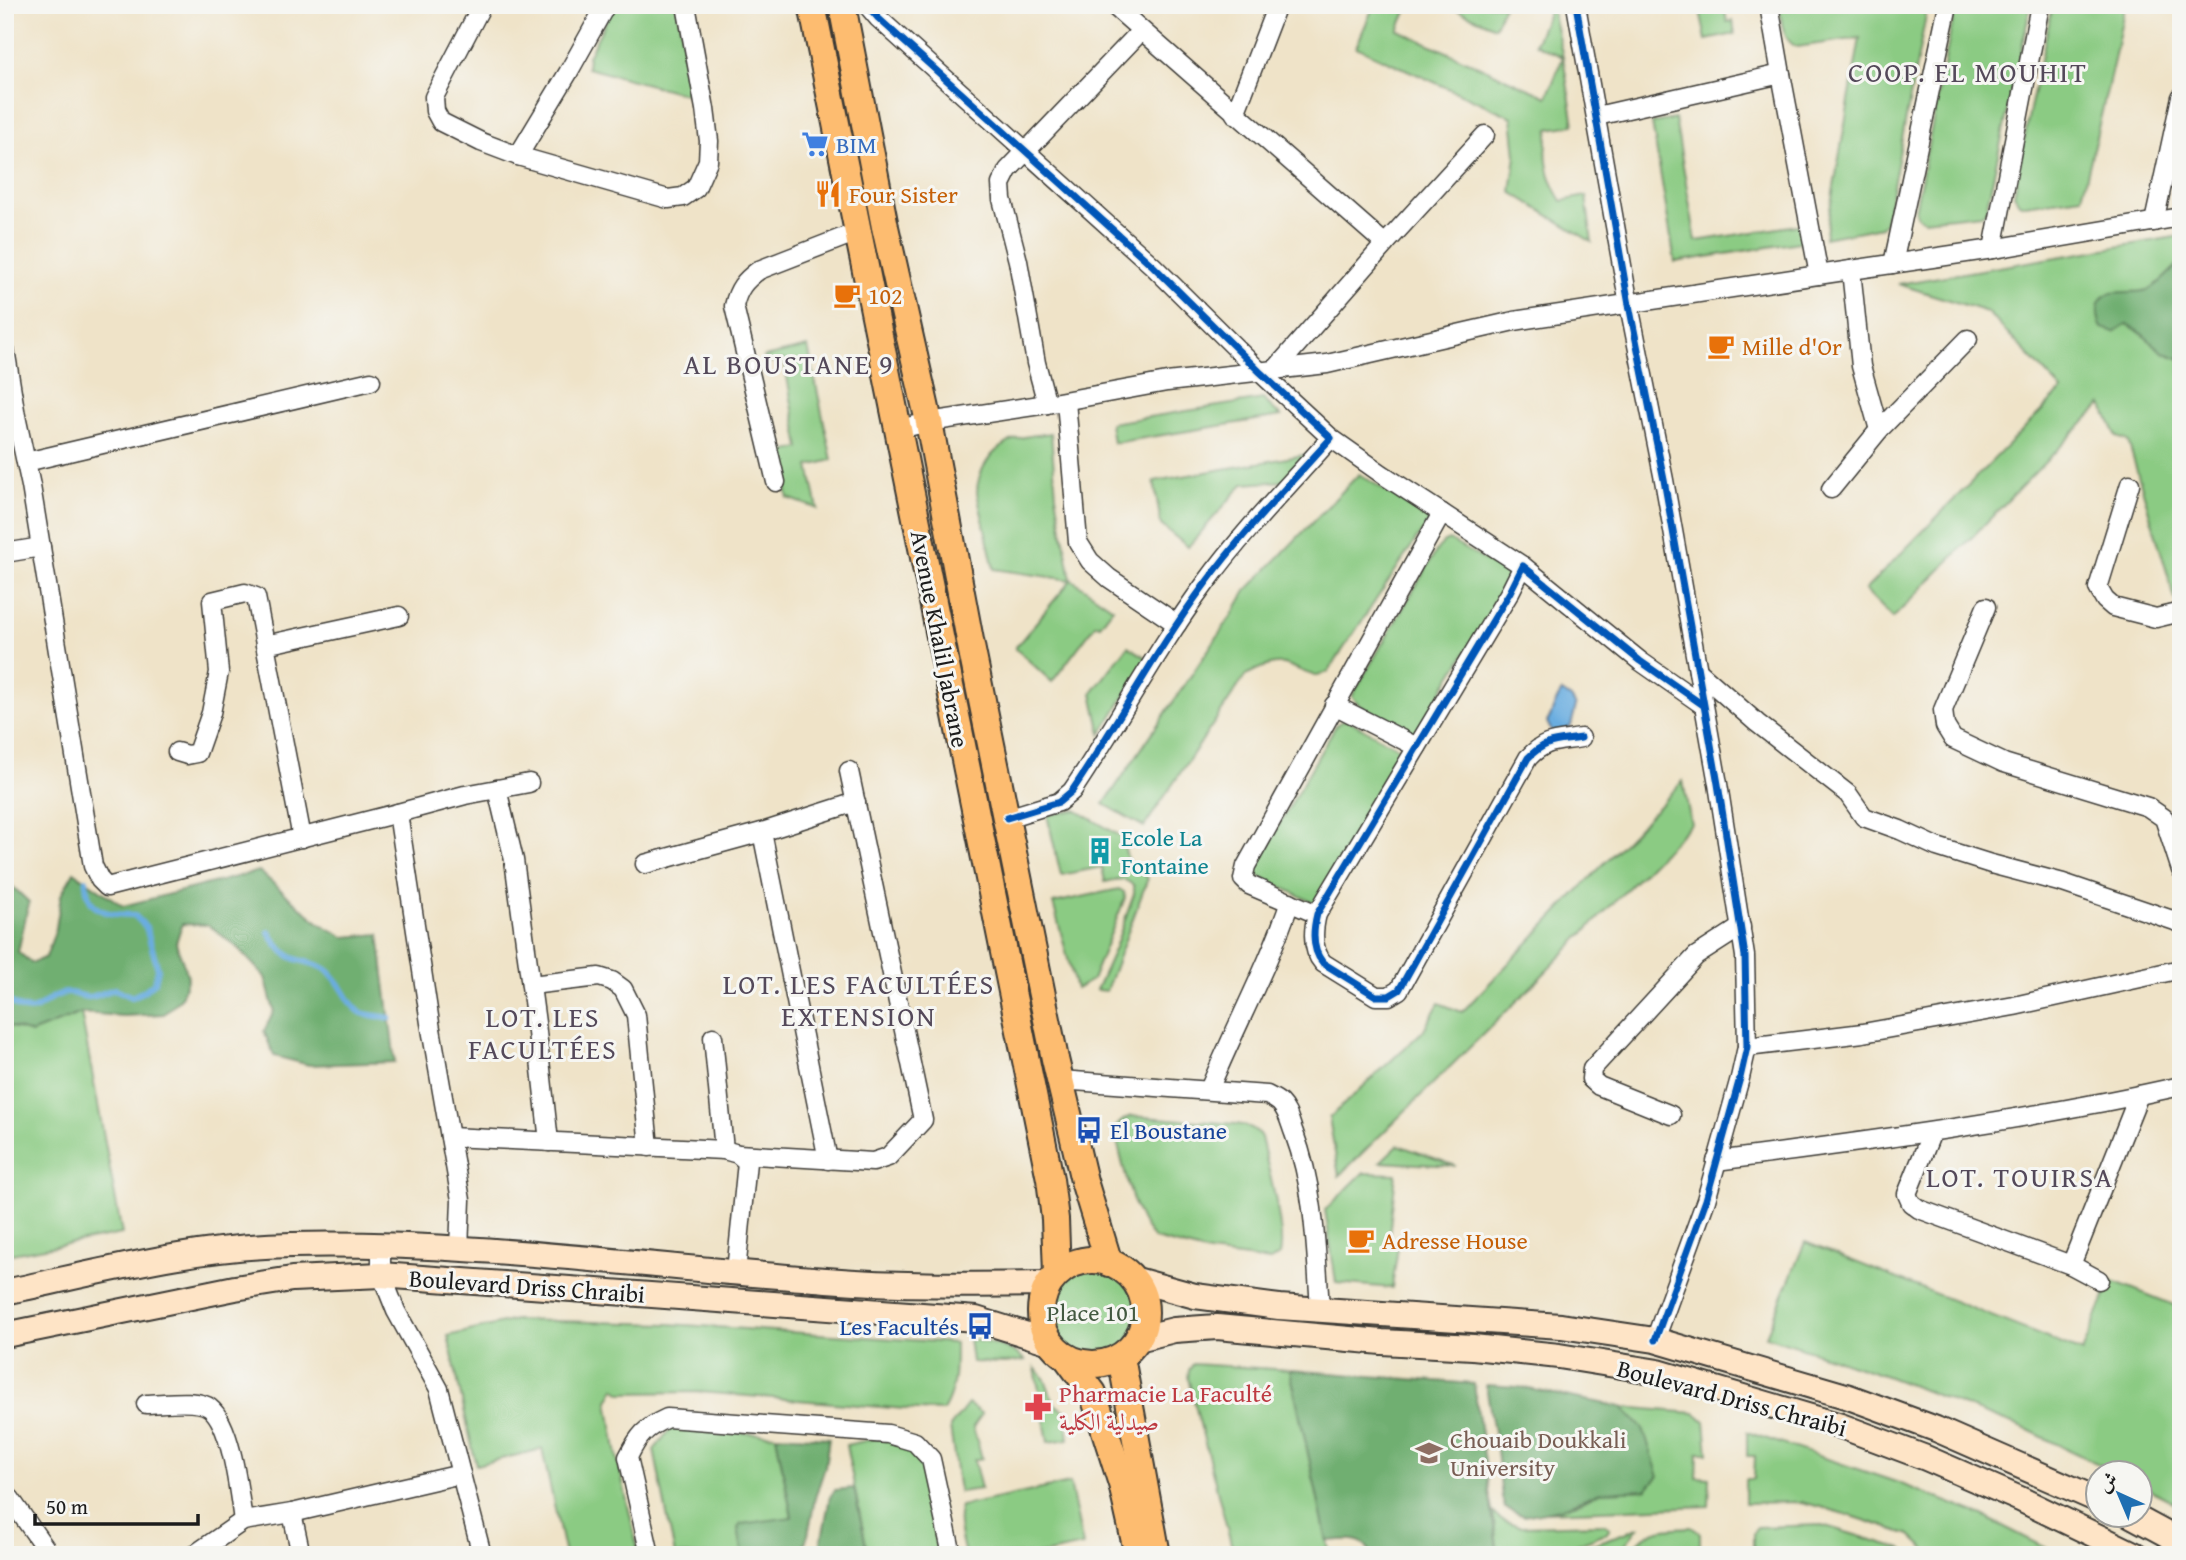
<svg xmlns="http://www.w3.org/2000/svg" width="2186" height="1560" font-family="'Gentium Book Plus',Amiri,serif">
	<rect width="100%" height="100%" fill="#f6f6f2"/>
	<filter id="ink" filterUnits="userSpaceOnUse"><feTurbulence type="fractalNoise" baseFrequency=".0143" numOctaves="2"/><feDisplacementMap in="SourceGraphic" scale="14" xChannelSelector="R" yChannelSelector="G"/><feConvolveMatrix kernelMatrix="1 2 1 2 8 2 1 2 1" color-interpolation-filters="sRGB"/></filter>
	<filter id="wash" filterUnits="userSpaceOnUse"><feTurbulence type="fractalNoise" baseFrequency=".00686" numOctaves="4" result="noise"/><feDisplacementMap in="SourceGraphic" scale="28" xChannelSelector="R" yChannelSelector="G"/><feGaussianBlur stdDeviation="1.57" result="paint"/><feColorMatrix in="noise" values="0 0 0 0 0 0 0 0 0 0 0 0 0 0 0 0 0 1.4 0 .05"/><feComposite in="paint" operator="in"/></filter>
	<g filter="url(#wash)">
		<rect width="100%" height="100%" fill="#efe3c8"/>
		<g fill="#8bcb83" stroke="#547450" stroke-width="2">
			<path d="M614,5H677L691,92L685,94L587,68L588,56Z"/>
			<path d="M1374,5H1409L1398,30L1547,97L1563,57L1535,44L1551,6L1563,57L1574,125L1549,129C1543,156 1547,177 1562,201L1586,196L1592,242L1511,192L1516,155L1512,117L1356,47Z"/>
			<path d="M1455,5H1504L1495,27L1453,8Z"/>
			<path d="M1699,5H1724L1727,22L1733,21L1735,34L1706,40Z"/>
			<path d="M1779,5H1928L1890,201L1885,222L1881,227L1825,238L1860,38L1797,47C1781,40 1782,20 1779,5Z"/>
			<path d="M1956,5H2031L1986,210L1982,214L1924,220L1916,215L1915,210Z"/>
			<path d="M2053,5H2125L2114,60L2082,197L2025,205L2019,203L2014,195L2031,104Z"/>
			<path d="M1675,119L1696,241L1804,224L1806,241L1675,262L1652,123Z"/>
			<path d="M2181,236V598L2175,599L2128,441L2117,437L2102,404L1893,618L1865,590L2062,390L1987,312L1898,284Z"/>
			<path d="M808,347L832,460L809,466L818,509L788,498L779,453L800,448L784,360L766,363L764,357Z"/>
			<path d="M1263,399L1281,416L1113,443L1110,423Z"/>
			<path d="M1051,433L1056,495L1071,579L1113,608L1100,625L1096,624L1052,682L1015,648L1071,580L994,569L977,493C977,470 992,449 1013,440C1025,435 1039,435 1051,433Z"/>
			<path d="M1310,454L1286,481L1243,484L1188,547L1161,525L1154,481Z"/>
			<path d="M1359,474L1432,520L1415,541L1328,672C1312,681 1300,668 1284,664C1272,662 1257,669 1246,675L1144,827L1104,804L1232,615L1246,591Z"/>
			<path d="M1449,540L1509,574L1511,579L1415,735L1359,705L1352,696L1438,548L1444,542Z"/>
			<path d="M1128,646L1148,659L1101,734L1092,693Z"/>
			<path d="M1348,720L1409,754L1316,904L1255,874L1253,870L1336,725L1342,721Z"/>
			<path d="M1683,781L1691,824L1522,996L1339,1176L1329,1118L1423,1031L1439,1003L1462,1012Z"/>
			<path d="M1076,810L1122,837L1128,862L1148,878L1106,991L1096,990L1114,950L1134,894V886C1125,877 1117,879 1105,882L1102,867L1061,875L1047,815Z"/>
			<path d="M1119,889L1124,892L1125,898L1092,980L1076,989L1053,903Z"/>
			<path d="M81,1013L122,1234L6,1255L5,1025L31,1033Z"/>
			<path d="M1131,1116L1236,1124C1247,1126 1255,1127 1261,1137C1267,1166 1286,1229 1280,1255L1270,1261L1209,1253L1155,1239C1134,1222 1123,1164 1116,1137V1126L1123,1120Z"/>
			<path d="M1398,1145L1456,1166L1380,1162Z"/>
			<path d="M1363,1173L1396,1174L1388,1245L1398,1247L1392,1288L1336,1283L1325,1210Z"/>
			<path d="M1805,1242L2082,1352L2111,1280L2181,1308V1506L2141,1485L2140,1472H2114L2028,1430L1886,1376L1766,1336Z"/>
			<circle cx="1093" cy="1312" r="45"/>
			<path d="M515,1320L669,1324L955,1343C955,1368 956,1389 943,1411L917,1410L700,1392L621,1393L615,1388L608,1401L617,1456L639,1555H565L542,1449L476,1465L448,1336Z"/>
			<path d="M969,1339C990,1343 1009,1345 1025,1360L1006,1363L972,1362Z"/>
			<path d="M1193,1364L1290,1370L1330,1555H1234L1188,1378L1189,1370Z"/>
			<path d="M1035,1368C1039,1372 1044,1376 1046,1382C1053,1397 1048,1403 1066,1411L1069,1439L1048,1442Z"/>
			<path d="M968,1404L982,1414L973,1427L982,1458L974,1460L981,1489L959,1492L950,1427Z"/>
			<path d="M1622,1407L1694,1413L1705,1421L1708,1453H1698L1697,1477L1710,1478L1709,1506L1545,1512L1581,1502L1600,1492L1646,1490L1643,1429Z"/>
			<path d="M671,1428L776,1435L792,1518L738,1528L743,1555H675L654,1450Z"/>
			<path d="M1747,1432L1896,1482L1983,1516L2060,1555H1931L1910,1535L1842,1513L1802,1502L1745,1503V1479H1754L1755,1456H1747Z"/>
			<path d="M873,1439H890L917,1453L922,1467L938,1555H868L846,1445Z"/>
			<path d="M1070,1483L1083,1546L1039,1555H965C962,1540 955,1520 961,1506Z"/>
			<path d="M1493,1512L1500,1519L1519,1526L1605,1524L1610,1528L1606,1533L1550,1555H1498Z"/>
			<path d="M1822,1525L1902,1549L1910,1555H1753V1534L1756,1527Z"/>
			<path d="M1691,1527L1700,1533V1555H1627C1650,1527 1657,1529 1691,1527Z"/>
			<path d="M1638,1528L1617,1555H1564Z"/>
		</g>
		<g fill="#70af71" stroke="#466646" stroke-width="2">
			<path d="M2181,262V359C2174,356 2164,354 2159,349C2147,340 2140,329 2126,324L2114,332L2102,328C2097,318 2094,300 2108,294C2118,290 2135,294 2147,290C2159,286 2171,270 2181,262Z"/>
			<path d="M259,871L319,923L344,937L379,934L395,1062L309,1065L274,1056L264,1031L274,1011L265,977L238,948L208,925L182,924L176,943L188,977L181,998L164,1014L123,1016L81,1013L31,1033L5,1025V885L13,887L29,902L18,952L32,963L46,957L56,928L61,895L74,872L123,906Z"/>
			<path d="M1290,1370L1474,1384L1498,1555H1371C1366,1535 1344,1540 1327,1541Z"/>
			<path d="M1486,1385L1518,1387L1622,1407L1643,1429L1659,1476L1646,1490L1600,1492L1560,1509L1524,1516L1505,1508L1502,1498L1497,1451Z"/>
			<path d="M776,1435L829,1438L825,1467L815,1498L808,1535L800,1555H743L738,1528L741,1524L792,1517Z"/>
			<path d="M854,1488L868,1555H820V1548L830,1497L835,1490Z"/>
		</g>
		<path fill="#6bade0" stroke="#44647e" stroke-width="2" d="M1562,692L1571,698L1576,706L1571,726L1560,734L1552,732L1547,722C1554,712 1554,701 1562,692Z"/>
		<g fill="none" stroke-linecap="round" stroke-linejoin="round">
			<g stroke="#6bade0" stroke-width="6">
				<path d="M269,932C276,944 283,954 296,959C307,963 317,963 327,970C343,982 348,1006 362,1013C370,1016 381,1016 390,1018"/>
				<path d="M5,997C9,1002 13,1004 18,1007C42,1018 45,993 68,993C75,993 82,997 89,997C99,996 106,991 115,989L132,997L144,991L155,982L158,969L146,927L134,915C106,915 86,912 86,880"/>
			</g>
		</g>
	</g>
	<g filter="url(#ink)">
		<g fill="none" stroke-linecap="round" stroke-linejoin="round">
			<defs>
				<g id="street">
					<path d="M482,5L434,97L435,111L441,122L481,142L518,156"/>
					<path d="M606,5L568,73L518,156L668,199L683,197L696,188L708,161L709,141L705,109L686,5"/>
					<path d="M867,5L878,18L1153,266L1260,372L1331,438C1288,486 1243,532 1205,584C1156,650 1118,723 1072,791L1059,802L1007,818"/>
					<path d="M1113,5L1385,244L1274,371"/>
					<path d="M1576,5L1629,305L1664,480L1718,784L1745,956L1747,1047L1740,1078L1706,1200L1655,1340"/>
					<path d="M1769,5L1781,74"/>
					<path d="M1235,114L1277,5"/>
					<path d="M1597,116L1781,74L1819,275"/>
					<path d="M2154,222L2181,97"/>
					<path d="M1385,244L1485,135"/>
					<path d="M1993,249L2040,5"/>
					<path d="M1893,264L1948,5"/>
					<path d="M1968,339L1879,430L1861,366L1851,270L1993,249L2181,217"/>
					<path d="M5,349L16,416L31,486L93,866L100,880L107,887L398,813"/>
					<path d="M1066,401L1078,542L1090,561L1109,578L1177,624"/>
					<path d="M1047,404L1036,363L1018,261L1002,199L1001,184L1008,170L1141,31"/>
					<path d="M899,429L929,422L1047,404L1167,382L1327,364L1514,321L1851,270"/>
					<path d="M1331,438L1382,474L1523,566"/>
					<path d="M26,462L371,381"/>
					<path d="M776,482L734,306C738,289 744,281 759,270L857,232"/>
					<path d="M2130,484L2098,588L2105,600L2113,607L2156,618L2181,612"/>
					<path d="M1831,489L1879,430"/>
					<path d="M5,553L41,547"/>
					<path d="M1986,607L1943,710L1945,726L1953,739L2004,763L2148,807L2164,818L2181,870"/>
					<path d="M265,645L399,616"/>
					<path d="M1698,671L1757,723L1848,794L1864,817L1900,830L1937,847L1991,864L2063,883L2181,923"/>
					<path d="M1334,705L1417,747"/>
					<path d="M1581,738C1557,742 1546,739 1528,758L1399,990L1389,996H1376L1323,963C1311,949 1313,930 1317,914L1510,592L1523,566L1640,661L1703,705"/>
					<path d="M177,752L187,755L197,753L211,713L219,672L212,601L245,593L256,597L302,838"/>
					<path d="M497,789L514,860L536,1023L549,1142"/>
					<path d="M762,832L828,1160"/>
					<path d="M645,864L762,832L856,802"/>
					<path d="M1317,914L1249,885L1243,879L1246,866L1442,513"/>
					<path d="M531,985L599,977L612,981L623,989L636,1015L649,1147"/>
					<path d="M713,1037L724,1150"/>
					<path d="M1747,1047L1863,1033L2014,1006L2181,969"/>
					<path d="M1060,1080L1267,1095C1271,1097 1277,1100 1280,1103C1288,1111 1290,1123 1294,1133C1315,1189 1316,1250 1320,1309"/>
					<path d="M1209,1090C1235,1027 1268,967 1290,902"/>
					<path d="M1671,1115L1599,1086L1591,1079L1592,1069L1696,956L1741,927"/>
					<path d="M1932,1132L1907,1194L1911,1203L1919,1209L2071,1265L2099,1280"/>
					<path d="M450,1137L724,1150L738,1154L747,1162L736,1272"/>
					<path d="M738,1154L873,1162L888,1157L923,1120L849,771"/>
					<path d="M1716,1161C1872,1141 2028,1120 2181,1086"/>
					<path d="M381,1245V1275L386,1286L396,1311L439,1389L482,1555"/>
					<path d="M459,1249L461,1200L430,1023L398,813L465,795L529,783"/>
					<path d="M2071,1265L2139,1095"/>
					<path d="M146,1404C162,1404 198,1398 210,1408C232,1425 239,1494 243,1521"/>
					<path d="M10,1498L50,1555"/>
					<path d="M292,1513L301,1555"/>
					<path d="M194,1555L243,1521L292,1513L461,1474"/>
					<path d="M650,1555L628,1457C639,1435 645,1428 667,1418L888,1434L915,1442L931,1459L952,1555"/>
				</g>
				<g id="secondary">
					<path d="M1133,1279L1195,1296L1279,1307L1561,1326L1655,1340L1849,1397L1936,1429L2098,1500"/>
					<path d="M5,1292C100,1272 196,1246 292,1245C471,1241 649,1267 826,1280C900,1286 975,1285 1049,1284"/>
					<path d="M5,1335L235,1288L292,1279L381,1275L976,1319L1050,1342"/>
					<path d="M1138,1339L1174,1330L1217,1327L1382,1342L1473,1347L1559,1356L1658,1372L1841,1426L1926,1458L2020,1499L2136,1555"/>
					<path d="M2129,1514L2181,1542"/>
				</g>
				<g id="primary">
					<path d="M812,5L1050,1179L1055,1219L1057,1274"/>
					<path d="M842,5L885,227L929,422L972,651L1055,1059L1084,1181L1109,1263"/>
					<circle cx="1093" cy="1312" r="52"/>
					<path d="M1121,1357L1157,1555"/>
					<path d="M1067,1358L1093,1393L1122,1484L1138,1555"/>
				</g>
			</defs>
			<use href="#street" stroke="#3c3a36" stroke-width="21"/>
			<use href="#secondary" stroke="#3c3a36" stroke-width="28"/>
			<use href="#primary" stroke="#3c3a36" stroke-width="30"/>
			<use href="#street" stroke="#fff" stroke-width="18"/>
			<use href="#secondary" stroke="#fee4c6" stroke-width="24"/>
			<use href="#primary" stroke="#fdbc70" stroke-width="26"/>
			<defs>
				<g id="cycleway">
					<path d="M867,5L878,18L1153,266L1260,372L1331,438C1288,486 1243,532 1205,584C1156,650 1118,723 1072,791L1059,802L1007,818"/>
					<path d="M1576,5L1629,305L1664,480L1718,784L1745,956L1747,1047L1740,1078L1706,1200L1655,1340"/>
					<path d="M1581,738C1557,742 1546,739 1528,758L1399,990L1389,996H1376L1323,963C1311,949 1313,930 1317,914L1510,592L1523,566L1640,661L1703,705"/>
				</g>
			</defs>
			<use href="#cycleway" stroke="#f6f6f2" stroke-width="11"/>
			<use href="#cycleway" stroke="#0057b8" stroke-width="7"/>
		</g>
	</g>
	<defs>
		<symbol id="supermarket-bare" viewBox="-9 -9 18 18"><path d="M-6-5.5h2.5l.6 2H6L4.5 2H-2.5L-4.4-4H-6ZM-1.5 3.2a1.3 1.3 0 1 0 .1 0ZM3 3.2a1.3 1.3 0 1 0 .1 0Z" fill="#3f7fe0" stroke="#f6f6f2" stroke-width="2.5" paint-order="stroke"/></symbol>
		<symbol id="restaurant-bare" viewBox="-9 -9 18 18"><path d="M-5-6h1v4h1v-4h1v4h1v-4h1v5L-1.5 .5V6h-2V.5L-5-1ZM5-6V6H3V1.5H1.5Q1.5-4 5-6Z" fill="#e8710a" stroke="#f6f6f2" stroke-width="2.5" paint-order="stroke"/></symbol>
		<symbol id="cafe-bare" viewBox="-9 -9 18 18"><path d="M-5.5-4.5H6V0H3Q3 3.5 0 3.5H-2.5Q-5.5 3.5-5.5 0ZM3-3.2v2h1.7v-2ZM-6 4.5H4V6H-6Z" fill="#e8710a" stroke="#f6f6f2" stroke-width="2.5" paint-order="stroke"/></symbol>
		<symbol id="building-bare" viewBox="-9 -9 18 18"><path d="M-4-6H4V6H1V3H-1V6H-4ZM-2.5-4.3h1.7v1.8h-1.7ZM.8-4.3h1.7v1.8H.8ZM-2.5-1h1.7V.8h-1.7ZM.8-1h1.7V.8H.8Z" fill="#0f9aa8" stroke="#f6f6f2" stroke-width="2.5" paint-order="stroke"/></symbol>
		<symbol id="bus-bare" viewBox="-9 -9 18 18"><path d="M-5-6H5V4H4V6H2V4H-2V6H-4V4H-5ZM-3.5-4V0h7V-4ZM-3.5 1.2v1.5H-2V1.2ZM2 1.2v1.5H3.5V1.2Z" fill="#1a4fb4" stroke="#f6f6f2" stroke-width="2.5" paint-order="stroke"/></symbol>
		<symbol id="pharmacy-bare" viewBox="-9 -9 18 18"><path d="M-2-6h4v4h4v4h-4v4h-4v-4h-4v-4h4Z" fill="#e0444e" stroke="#f6f6f2" stroke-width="2.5" paint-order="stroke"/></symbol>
		<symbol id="university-bare" viewBox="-9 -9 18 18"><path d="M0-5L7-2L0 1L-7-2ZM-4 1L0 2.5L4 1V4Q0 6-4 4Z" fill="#8d6e63" stroke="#f6f6f2" stroke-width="2.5" paint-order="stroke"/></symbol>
	</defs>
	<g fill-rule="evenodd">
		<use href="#supermarket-bare" x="796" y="125" width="38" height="38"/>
		<use href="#restaurant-bare" x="809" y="175" width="38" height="38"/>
		<use href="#cafe-bare" x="828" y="276" width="38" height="38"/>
		<use href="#cafe-bare" x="1702" y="327" width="38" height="38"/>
		<use href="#building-bare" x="1081" y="832" width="38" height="38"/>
		<use href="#bus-bare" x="1070" y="1111" width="38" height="38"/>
		<use href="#cafe-bare" x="1342" y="1221" width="38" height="38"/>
		<use href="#bus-bare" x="961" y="1307" width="38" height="38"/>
		<use href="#pharmacy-bare" x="1019" y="1388" width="38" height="38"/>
		<use href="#university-bare" x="1410" y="1434" width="38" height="38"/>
	</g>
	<g text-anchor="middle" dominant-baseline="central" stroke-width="6" stroke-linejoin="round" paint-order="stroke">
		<g font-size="24" fill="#366cbe" stroke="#f6f6f2" text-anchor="start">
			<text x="836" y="144">BIM</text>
		</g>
		<g font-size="24" fill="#c56008" stroke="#f6f6f2" text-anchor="start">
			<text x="849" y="194">Four Sister</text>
			<text x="868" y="295">102</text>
			<text x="1742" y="346">Mille d'Or</text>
			<text x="1382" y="1240">Adresse House</text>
		</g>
		<g font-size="24" fill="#1c1c1c" stroke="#f6f6f2">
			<text transform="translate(940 639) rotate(79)">Avenue Khalil Jabrane</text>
			<text transform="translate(527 1286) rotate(4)">Boulevard Driss Chraibi</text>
			<text transform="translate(1732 1398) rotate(15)">Boulevard Driss Chraibi</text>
		</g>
		<g font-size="24" fill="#0d838f" stroke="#f6f6f2" text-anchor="start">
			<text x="1121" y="837">Ecole La<tspan x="1121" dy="28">Fontaine</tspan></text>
		</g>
		<g font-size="24" fill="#164399" stroke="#f6f6f2" text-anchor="start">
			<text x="1110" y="1130">El Boustane</text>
			<text x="959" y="1326" text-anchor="end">Les Facultés</text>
		</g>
		<g font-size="24" fill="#435940" stroke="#f6f6f2">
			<text x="1093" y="1312">Place 101</text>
		</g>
		<g font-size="24" fill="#be3a42" stroke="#f6f6f2" text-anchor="start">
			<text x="1059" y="1393">Pharmacie La Faculté<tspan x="1059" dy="28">صيدلية الكلية</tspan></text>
		</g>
		<g font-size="24" fill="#785e54" stroke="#f6f6f2" text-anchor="start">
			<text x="1450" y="1439">Chouaib Doukkali<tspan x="1450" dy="28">University</tspan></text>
		</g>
		<g font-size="28" letter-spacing="2" fill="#54495a" stroke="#f6f6f2">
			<text x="1968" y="71">COOP. EL MOUHIT</text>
			<text x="789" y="363">AL BOUSTANE 9</text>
			<text x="859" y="983">LOT. LES FACULTÉES<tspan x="859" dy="32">EXTENSION</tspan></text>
			<text x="543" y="1016">LOT. LES<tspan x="543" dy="32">FACULTÉES</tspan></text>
			<text x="2020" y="1176">LOT. TOUIRSA</text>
		</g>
	</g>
	<rect width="2186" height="1560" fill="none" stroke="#f6f6f2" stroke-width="28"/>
	<g transform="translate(2119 1494) rotate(316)"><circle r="33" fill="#f6f6f2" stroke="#9f9f9c" stroke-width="2"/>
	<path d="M0-5L12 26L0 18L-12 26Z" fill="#1f6fb2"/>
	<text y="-10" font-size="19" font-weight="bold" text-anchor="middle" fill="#1c1c1c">ش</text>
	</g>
	<path d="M35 1514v10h163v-10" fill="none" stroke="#1c1c1c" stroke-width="3.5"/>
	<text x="46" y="1514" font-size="21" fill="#1c1c1c" stroke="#f6f6f2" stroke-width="5" paint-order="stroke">50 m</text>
</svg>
